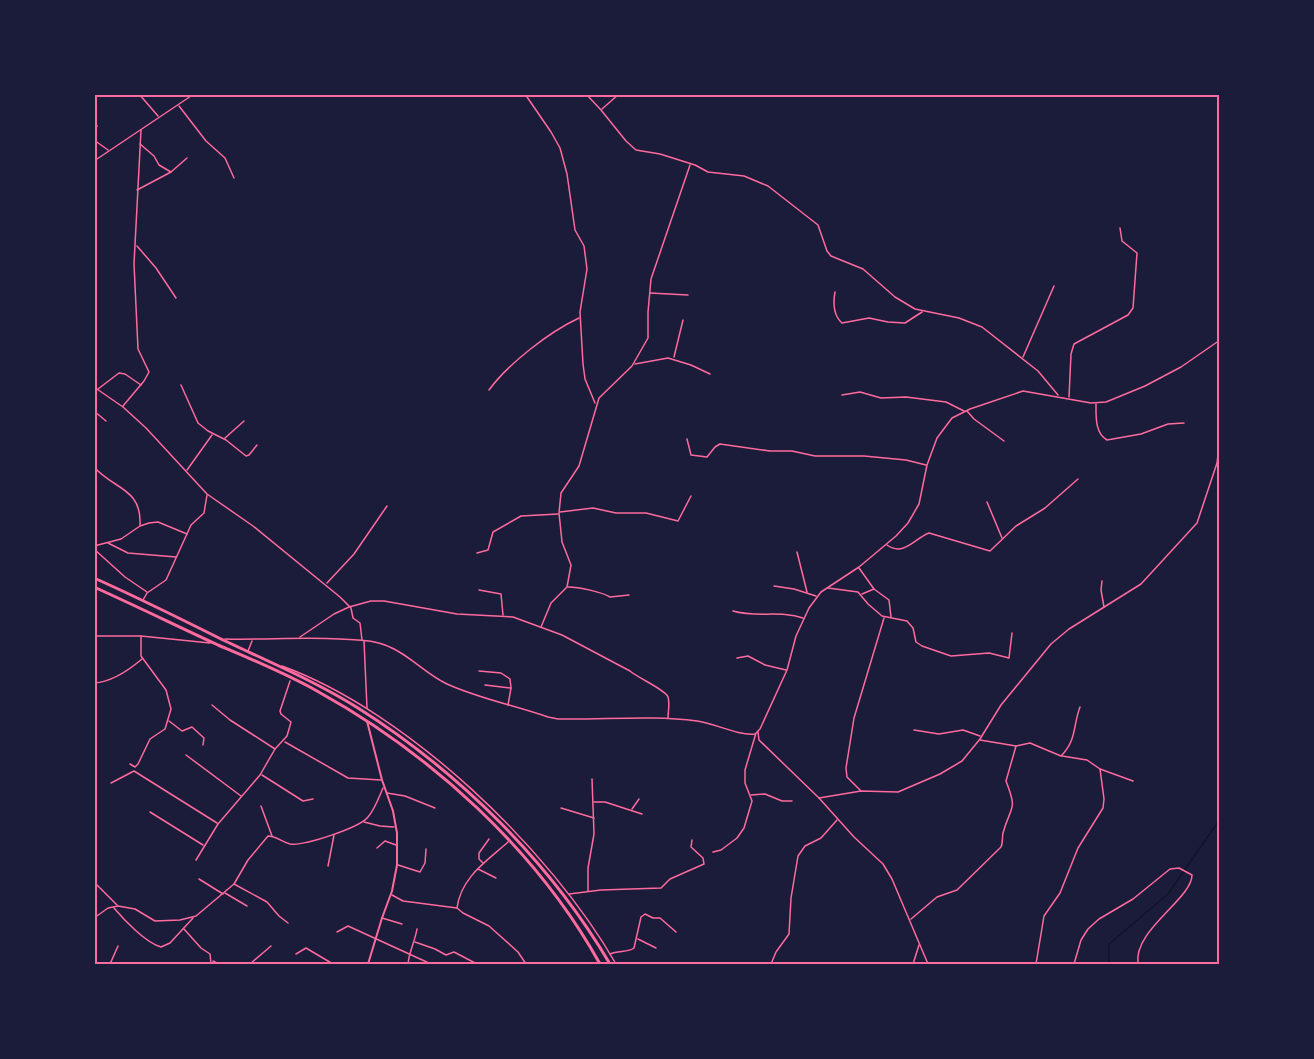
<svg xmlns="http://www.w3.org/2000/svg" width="1314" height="1059" font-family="Merriweather,serif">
	<rect width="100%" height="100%" fill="#1b1b3a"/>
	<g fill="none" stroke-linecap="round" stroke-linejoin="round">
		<path stroke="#12122b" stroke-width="1.5" d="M1109,964V944L1168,894L1220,819"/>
		<g stroke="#ff6b9d" stroke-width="1.5">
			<path d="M139,94L158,116"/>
			<path d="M525,94L551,132L560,148L567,174L575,230L584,246L587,269L580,312L583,364L585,379L595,403"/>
			<path d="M586,94L601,110L626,141L636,150L660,154L695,165L708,172L744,176L768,186L818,225L827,251L831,256L863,269L895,297L915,309L959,318L982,327L1038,371L1058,395"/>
			<path d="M179,106L206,141L225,158L234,178"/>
			<path d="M602,109L619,94"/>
			<path d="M94,133L97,126L95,123"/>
			<path d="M94,140L108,150"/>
			<path d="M140,144L154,156L159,165L171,172"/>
			<path d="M94,161L194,94"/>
			<path d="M137,190L171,172L187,158"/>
			<path d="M137,246L156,268L176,298"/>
			<path d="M835,292C833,303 833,315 842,323L869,318L888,322L905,323L922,312"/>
			<path d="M650,293L688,295"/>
			<path d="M674,357L683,320"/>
			<path d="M1023,357L1054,286"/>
			<path d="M635,364L668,358L691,365L710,374"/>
			<path d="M181,385L198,423L208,431L226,440L246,456L249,455L257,445"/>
			<path d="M94,387L123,407L146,428L207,494L253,526L340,597L351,608L353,618L360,623L362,640"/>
			<path d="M98,389L119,373L125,374L141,385"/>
			<path d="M489,390C508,364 549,332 579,318"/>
			<path d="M842,395L860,392L881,398L906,397L946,402L964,411"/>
			<path d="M1069,397L1071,354L1074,344L1128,315L1133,308L1137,253L1122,241L1120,228"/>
			<path d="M1096,404C1096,417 1095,433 1107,440L1141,434L1168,424L1184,423"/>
			<path d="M123,406L144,381L149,372L138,349L134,264L141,130"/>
			<path d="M94,411L106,421"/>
			<path d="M967,411L974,419L1004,441"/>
			<path d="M225,438L244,421"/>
			<path d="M687,439L691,455L707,457L715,447L720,444L770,451H792L815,456H864L906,460L926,465"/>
			<path d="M94,467C113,489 142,488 140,525"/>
			<path d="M187,470L212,435"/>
			<path d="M987,502L1002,538"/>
			<path d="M560,512L593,508L616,513H646L678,521L691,496"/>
			<path d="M108,543L128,553L176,557"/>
			<path d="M887,545C904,557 915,538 929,533L990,551L1016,526L1045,508L1078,479"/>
			<path d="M94,546L121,539L140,526L149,523L158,522L187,534"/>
			<path d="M94,549L125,577L147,592"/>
			<path d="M797,552L807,592"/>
			<path d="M477,553L488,550L493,532L521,516L558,514"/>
			<path d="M859,568L874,589L889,600L891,617"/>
			<path d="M1102,581L1101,590L1104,607"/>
			<path d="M327,583L354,554L387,506"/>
			<path d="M774,586L794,589L816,596"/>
			<path d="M568,587C579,587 602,592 610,597L629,595"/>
			<path d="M828,588L858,592L868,604L882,616L907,621L913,628L916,642L922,646L951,656L989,653L1009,658L1012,633"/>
			<path d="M479,590L501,594L503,615"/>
			<path d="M862,594L874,589"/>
			<path d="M143,600L147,593L166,580L191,525L204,513L207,495"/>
			<path d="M733,611C756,618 780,610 803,618"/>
			<path d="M541,627L551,603L567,587L571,565L562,542L559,513L561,493L579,466L599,398L632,366L648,338V312L651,279L690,165"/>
			<path d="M94,636H141L210,643"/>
			<path d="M300,637L334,614L349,607L371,601H384L457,614L513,617L562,635L630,671C638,678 666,690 668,697C670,703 668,712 668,718"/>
			<path d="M225,639C263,640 301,637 340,639C354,640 371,639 385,645C408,653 425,674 447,684C480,699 514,705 548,717L558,719C604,720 651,715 697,721C714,723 738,736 755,734"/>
			<path d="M364,641L367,708"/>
			<path d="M248,651L252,641"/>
			<path d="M737,658L748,656L765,665L786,670"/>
			<path d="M282,666C408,712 550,849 616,964"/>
			<path d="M479,671L501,673L510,679L511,688L508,705"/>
			<path d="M94,683C112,682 129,670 142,659"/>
			<path d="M485,685L511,688"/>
			<path d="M212,705L230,720L275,749"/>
			<path d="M169,721L182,731L192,727L204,738L203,745"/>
			<path d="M914,730L939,734L963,730L980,736"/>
			<path d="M758,732L759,740L819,798L854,837L883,864L892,879L928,964"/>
			<path d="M980,740L1016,746L1030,743L1061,756C1077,740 1073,725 1080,707"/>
			<path d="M285,742L348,778L381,780"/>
			<path d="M186,755L241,796"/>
			<path d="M1062,756L1087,760L1100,769L1133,781"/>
			<path d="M130,764L135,767L138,764L150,739L165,729L171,709L166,690L141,656V636"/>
			<path d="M262,775L303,801L313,799"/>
			<path d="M111,783L134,771L217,823"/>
			<path d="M861,791L847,777L846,768L854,718L884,618"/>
			<path d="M387,793L405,796L435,808"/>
			<path d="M751,795L765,794L782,801H792"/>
			<path d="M819,798L861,791L898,792L940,774L962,761L980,739L1001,705L1051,644L1069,629L1141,584L1197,523L1217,463L1220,438"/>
			<path d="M594,802H605L642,814"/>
			<path d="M261,806L272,836"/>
			<path d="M561,808L594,818"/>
			<path d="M632,809L639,799"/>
			<path d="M150,812L203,845"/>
			<path d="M364,822L380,826L394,827"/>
			<path d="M508,842C487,861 461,877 457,908L463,913L489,926L518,952L526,964"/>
			<path d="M377,848L385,841L396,845"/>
			<path d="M713,852L721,850L737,838L744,828L752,801L745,783V770L756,733L760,729L787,670L796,636L809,608L821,592L859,567L896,536L908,523L919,504L927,465L937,438L952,418L970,409L1023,391L1091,403L1106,402L1145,386L1181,367L1220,340"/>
			<path d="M196,860L218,824L260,775L275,749L287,736L291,722L281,714L280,711L290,681"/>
			<path d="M483,863L479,859V853L489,839"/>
			<path d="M398,865L420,872L425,863L426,849"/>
			<path d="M328,866L334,835"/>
			<path d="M478,869L496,878"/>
			<path d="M199,879L223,894"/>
			<path d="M94,882L117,905"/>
			<path d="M234,884L267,902L279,916L288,923"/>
			<path d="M588,891V868L594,834L592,779"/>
			<path d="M225,893L247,906"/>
			<path d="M569,894L601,890L661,888L670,879L704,864L703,858L691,847L692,840"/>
			<path d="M392,895L403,901L457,908"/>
			<path d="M114,908C124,920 146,943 161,947L170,943L193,918"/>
			<path d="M94,918L108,908L118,906L135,909L155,921L180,920L196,916L234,884L248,860L268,836C276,836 282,842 290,844C304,846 359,828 368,817C375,809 379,797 383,788"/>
			<path d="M382,918L402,924"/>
			<path d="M911,919L937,897L957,890L1001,847C1003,843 1002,838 1003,833C1011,804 1018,812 1006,781L1016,746"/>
			<path d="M184,929L201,948L210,954L211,964"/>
			<path d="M337,932L348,926L431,964"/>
			<path d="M638,939L656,948"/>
			<path d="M415,942L435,949L446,955L454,952L477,964"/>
			<path d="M296,954L306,948L333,964"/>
			<path d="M610,954C618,950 628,953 634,948L641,917L645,914L653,918H660L676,932"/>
			<path d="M213,961L219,964"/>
			<path d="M110,964L118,946"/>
			<path d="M250,964L271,946"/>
			<path d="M408,964C409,952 415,941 417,929"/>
			<path d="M771,964L776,952L789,934L791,898L798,856L805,846L821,838L837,820"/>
			<path d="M913,964L919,945"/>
			<path d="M1036,964L1044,916L1060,893L1078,848L1103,808L1104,799L1100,769"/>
			<path d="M1074,964L1081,940L1088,929L1099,919L1133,899L1170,869L1179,868L1192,875C1192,899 1133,930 1138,964"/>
			<path d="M1216,964L1220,963"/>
		</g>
		<path stroke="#ff6b9d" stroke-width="2" d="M367,721L382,780L393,811L397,833V865L392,891L382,918L368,964"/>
		<g stroke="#ff6b9d" stroke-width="3">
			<path d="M94,578C137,597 179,618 221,639C267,661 315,681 358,708C459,772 550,862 610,964"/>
			<path d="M94,587C136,606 177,626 218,645C251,659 285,673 317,691C431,754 536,849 600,964"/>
		</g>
	</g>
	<rect width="1314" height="1059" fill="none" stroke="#1b1b3a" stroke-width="192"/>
	<rect x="96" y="96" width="1122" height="867" fill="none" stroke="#ff6b9d" stroke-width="2"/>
</svg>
